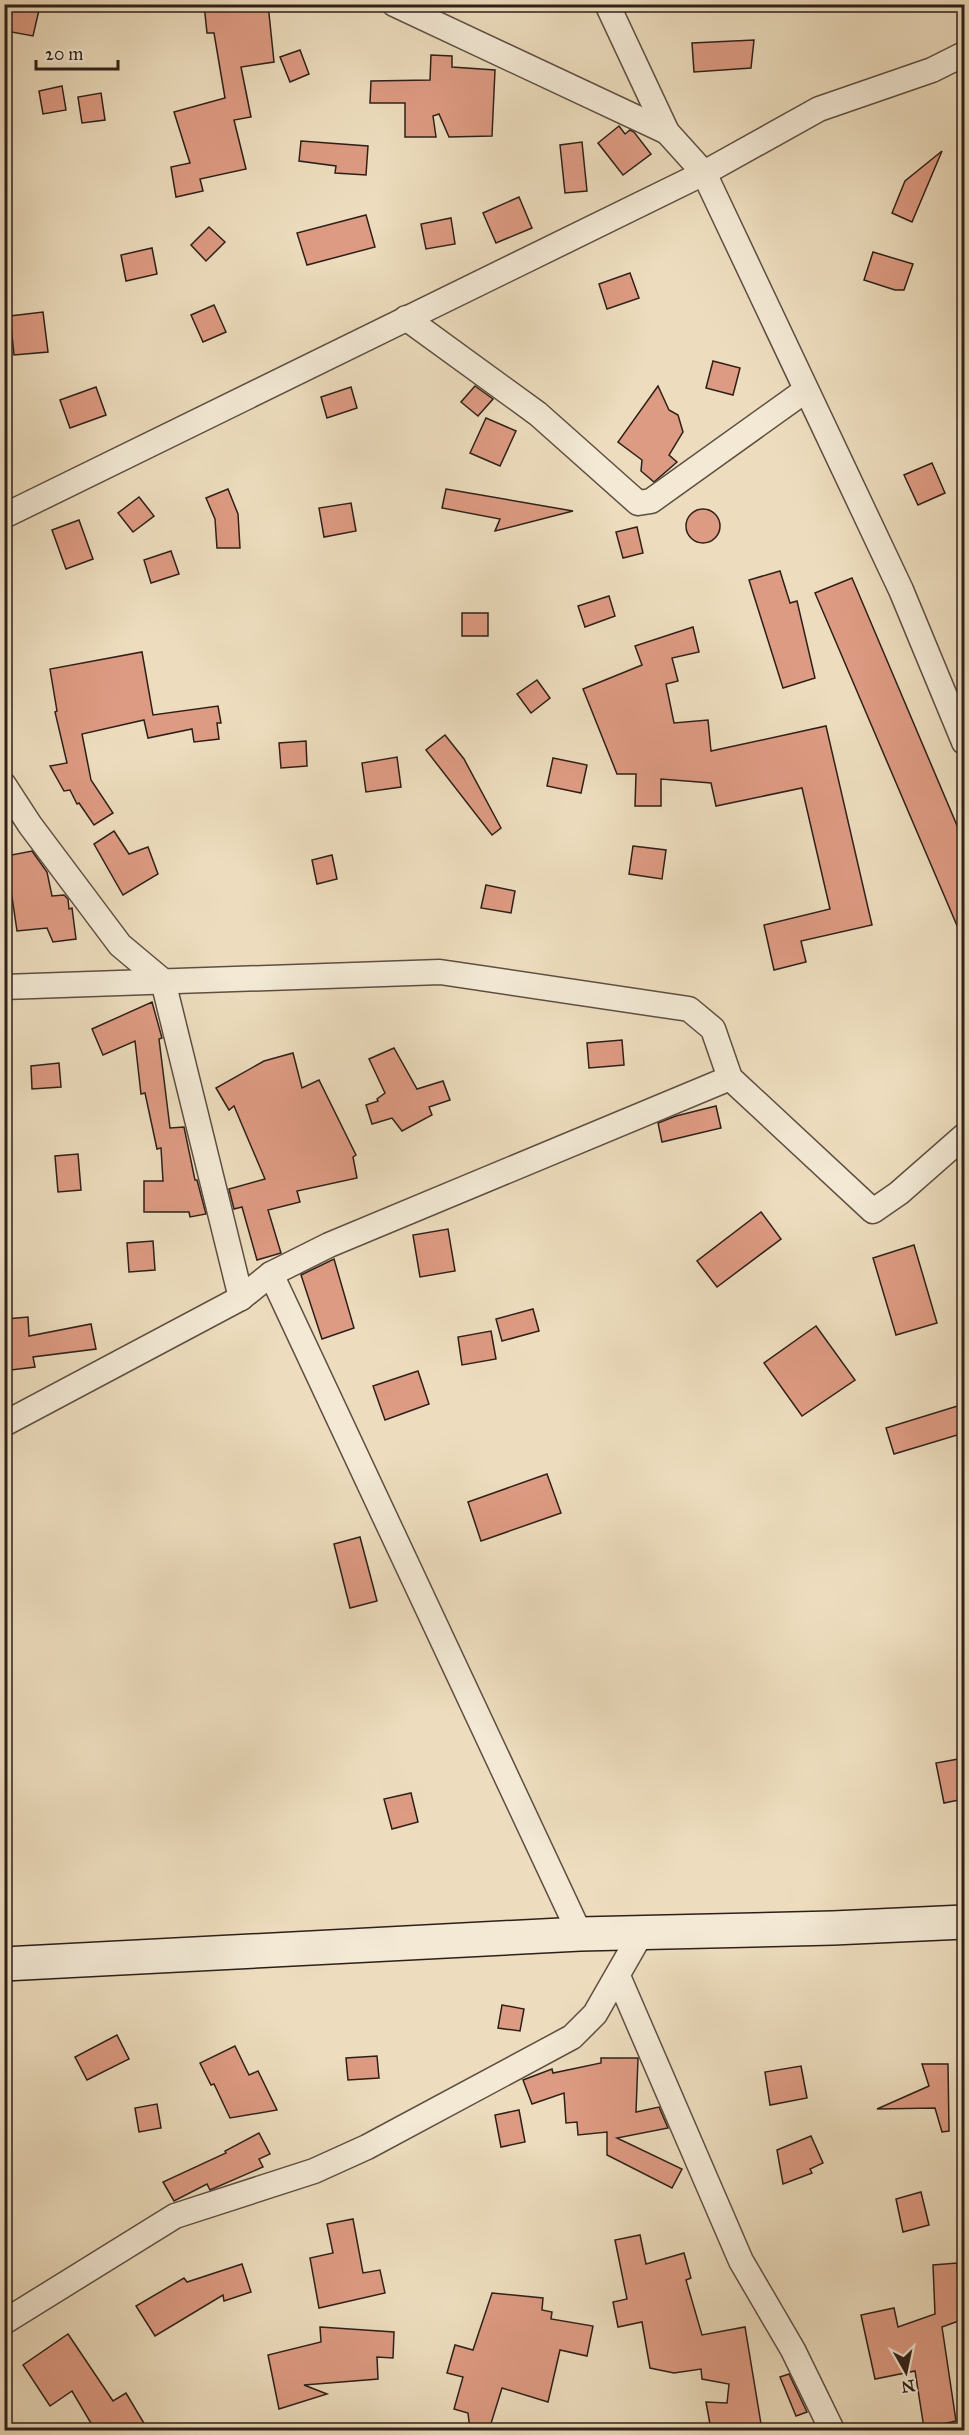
<svg xmlns="http://www.w3.org/2000/svg" width="969" height="2435" font-family="'IM FELL Great Primer',serif">
	<rect width="100%" height="100%" fill="#edddbe"/>
	<filter id="stains"><feTurbulence type="fractalNoise" baseFrequency=".00333" numOctaves="4"/><feColorMatrix values="0 0 0 0 .2 0 0 0 0 .09 0 0 0 0 .02 0 0 0 .5 -.17"/></filter>
	<radialGradient id="worn" r=".72"><stop offset=".6" stop-color="#630" stop-opacity="0"/><stop offset="1" stop-color="#630" stop-opacity=".3"/></radialGradient>
	<g fill="#de9b83" stroke="#2e2019" stroke-width="1.5">
		<path d="M204,4H268L274,62L241,67L251,117L234,120L246,169L200,179L203,191L176,197L171,167L190,163L174,112L225,98L214,33H207Z"/>
		<path d="M11,5L39,10L33,36L6,31Z"/>
		<path d="M754,40L751,68L694,72L692,43Z"/>
		<path d="M300,50L309,74L290,82L280,57Z"/>
		<path d="M431,55L452,56V67L495,70L492,136L449,137L439,114L433,116L436,137H405V103H370L371,81L430,80Z"/>
		<path d="M62,86L66,110L43,114L39,91Z"/>
		<path d="M101,93L105,120L82,123L78,97Z"/>
		<path d="M619,126L625,134L630,130L634,132L651,154L623,175L598,143Z"/>
		<path d="M301,141L368,146L366,175L335,173L336,166L299,161Z"/>
		<path d="M582,142L587,191L565,193L560,145Z"/>
		<path d="M942,151L912,222L892,213L905,181Z"/>
		<path d="M519,197L532,228L496,243L483,213Z"/>
		<path d="M366,215L375,247L307,265L297,233Z"/>
		<path d="M451,218L455,244L426,249L421,224Z"/>
		<path d="M209,227L225,242L206,261L191,245Z"/>
		<path d="M152,248L157,274L126,281L121,255Z"/>
		<path d="M873,252L913,264L904,290H895L864,280Z"/>
		<path d="M630,273L639,298L607,309L599,284Z"/>
		<path d="M214,305L226,332L203,342L191,315Z"/>
		<path d="M43,312L48,352L14,355L10,316Z"/>
		<path d="M713,361L740,368L733,395L706,388Z"/>
		<path d="M475,386L493,399L478,416L461,402Z"/>
		<path d="M658,386L669,410L678,415L683,432L669,455L677,462L654,482L641,471L642,460L618,442Z"/>
		<path d="M96,387L106,415L70,428L60,400Z"/>
		<path d="M351,387L357,408L327,418L321,397Z"/>
		<path d="M486,418L516,431L500,466L470,453Z"/>
		<path d="M932,463L945,493L918,505L904,475Z"/>
		<path d="M228,489L238,514L240,548H217L215,519L206,498Z"/>
		<path d="M446,489L573,511L495,531L500,519L442,508Z"/>
		<path d="M139,497L154,516L133,532L118,513Z"/>
		<path d="M351,503L356,531L324,537L319,508Z"/>
		<circle cx="703" cy="526" r="17"/>
		<path d="M79,520L93,559L66,569L52,530Z"/>
		<path d="M637,527L643,553L623,558L616,532Z"/>
		<path d="M171,551L179,574L151,583L144,560Z"/>
		<path d="M780,571L790,603L797,601L815,678L783,688L749,580Z"/>
		<path d="M852,578L964,842V942L815,593Z"/>
		<path d="M609,596L615,616L585,627L578,606Z"/>
		<rect x="462" y="613" width="26" height="23"/>
		<path d="M693,627L699,652L672,658L678,681L666,684L674,723L708,720L711,751L826,726L872,925L801,941L806,962L774,970L764,925L830,909L802,788L716,806L711,783L661,779V806H635L636,774H617L583,689L642,665L635,646Z"/>
		<path d="M142,652L153,715L218,706L221,723H217L219,739L194,742L192,729L148,738L144,720L82,734L91,780L113,813L94,825L79,803L77,804L70,790L64,791L50,766L67,763L55,712L57,711L50,669Z"/>
		<path d="M537,680L550,698L531,713L517,694Z"/>
		<path d="M445,735L464,759L501,828L492,835L426,750Z"/>
		<path d="M306,741L307,766L281,768L279,743Z"/>
		<path d="M397,757L401,787L366,792L362,763Z"/>
		<path d="M553,758L587,765L581,793L547,786Z"/>
		<path d="M114,831L129,854L148,847L158,874L123,895L94,844Z"/>
		<path d="M633,846L666,850L662,879L629,874Z"/>
		<path d="M32,851L47,872L52,896L64,895L68,899L69,909L72,908L76,939L53,942L47,928L17,931L6,856Z"/>
		<path d="M332,855L337,879L317,884L312,860Z"/>
		<path d="M486,885L515,891L511,913L481,908Z"/>
		<path d="M152,1002L162,1038L159,1039L170,1128L184,1127L195,1180H197L206,1214L190,1217L189,1212H144V1181H163L161,1148L157,1149L145,1093L141,1094L135,1041L103,1055L92,1029Z"/>
		<path d="M622,1040L624,1065L589,1068L587,1043Z"/>
		<path d="M394,1048L417,1089L443,1081L450,1100L429,1107L432,1115L402,1131L392,1118L372,1124L366,1105L378,1101L377,1099L385,1093L369,1059Z"/>
		<path d="M293,1053L302,1088L319,1080L356,1155L353,1157L357,1178L297,1191L300,1202L268,1210L281,1253L257,1260L242,1207L234,1209L229,1189L265,1179L234,1106L229,1110L216,1088L264,1061Z"/>
		<path d="M59,1063L61,1087L32,1089L31,1066Z"/>
		<path d="M716,1106L721,1128L662,1142L658,1123L676,1116Z"/>
		<path d="M78,1154L81,1190L58,1192L55,1156Z"/>
		<path d="M761,1212L781,1239L717,1287L697,1261Z"/>
		<path d="M448,1229L455,1271L420,1277L413,1235Z"/>
		<path d="M153,1241L155,1270L129,1272L127,1243Z"/>
		<path d="M914,1245L937,1323L896,1335L873,1258Z"/>
		<path d="M334,1259L354,1328L322,1339L301,1275Z"/>
		<path d="M533,1309L539,1331L502,1341L496,1319Z"/>
		<path d="M28,1317L29,1336L91,1324L96,1349L33,1357L35,1367L11,1370L6,1319Z"/>
		<path d="M816,1326L855,1380L802,1416L764,1363Z"/>
		<path d="M491,1331L496,1359L462,1365L458,1337Z"/>
		<path d="M418,1371L429,1404L385,1420L373,1386Z"/>
		<path d="M964,1404V1433L894,1454L886,1428Z"/>
		<path d="M547,1474L561,1513L481,1541L468,1502Z"/>
		<path d="M360,1537L377,1601L350,1608L334,1544Z"/>
		<path d="M964,1758V1799L944,1803L936,1763Z"/>
		<path d="M411,1793L418,1822L392,1829L384,1799Z"/>
		<path d="M502,2005L524,2009L520,2031L498,2028Z"/>
		<path d="M117,2035L129,2059L87,2080L75,2057Z"/>
		<path d="M235,2046L249,2075L258,2071L277,2110L230,2118L214,2084L211,2085L200,2063Z"/>
		<path d="M377,2056L379,2078L348,2080L346,2058Z"/>
		<path d="M601,2058H638L636,2112L659,2107L668,2128L617,2138L682,2169L672,2188L607,2155V2132L578,2135L577,2122L566,2123L564,2093L532,2104L523,2080L552,2069L553,2073L601,2063Z"/>
		<path d="M922,2064H948L949,2131L942,2132L935,2108L877,2109L929,2086Z"/>
		<path d="M801,2066L807,2098L770,2105L765,2072Z"/>
		<path d="M157,2104L161,2128L139,2132L135,2108Z"/>
		<path d="M519,2110L525,2142L501,2147L495,2115Z"/>
		<path d="M259,2133L270,2154L259,2159L263,2167L210,2190L207,2184L174,2201L163,2182L226,2153L225,2151Z"/>
		<path d="M811,2136L823,2163L810,2169L812,2173L783,2184L777,2150Z"/>
		<path d="M921,2192L929,2225L903,2232L896,2199Z"/>
		<path d="M353,2219L363,2273L380,2270L385,2293L319,2308L310,2258L333,2253L327,2224Z"/>
		<path d="M640,2235L646,2264L684,2253L691,2278L686,2280L702,2335L745,2327L762,2430H711L706,2402L727,2403L729,2384L702,2379L701,2369L674,2373L650,2368L642,2322L618,2327L613,2302L627,2299L615,2240Z"/>
		<path d="M957,2263L959,2301L964,2319L942,2327L956,2421L924,2428L915,2371L875,2379L861,2315L894,2308L898,2327L935,2314L933,2265Z"/>
		<path d="M242,2264L251,2292L224,2301L223,2295L155,2336L136,2306L184,2278L187,2282Z"/>
		<path d="M492,2293L543,2298L542,2310L552,2312L551,2319L593,2326L587,2356L560,2350L548,2402L502,2388L489,2430H470L468,2413L454,2409L463,2377L447,2373L455,2345L473,2350Z"/>
		<path d="M320,2327L394,2332L393,2358L377,2357L378,2379L304,2385L327,2394L279,2409L268,2355L321,2342Z"/>
		<path d="M68,2334L113,2401L126,2393L148,2430H95L72,2391L50,2406L23,2365Z"/>
		<path d="M789,2374L807,2412L796,2416L780,2377Z"/>
	</g>
	<g fill="none" stroke-linecap="round" stroke-linejoin="round">
		<defs>
			<g id="street">
				<path d="M394,4L667,132"/>
				<path d="M607,4L667,132L704,173L901,590L964,742"/>
				<path d="M406,318L538,414L638,503L651,501L806,390"/>
				<path d="M4,516L704,173L819,109L932,70L964,54"/>
				<path d="M4,785L30,825L120,945L163,981L241,1298"/>
				<path d="M4,987L440,972L689,1009L713,1029L730,1078L873,1211L899,1193L964,1136"/>
				<path d="M271,1274L580,1934"/>
				<path d="M4,1424L241,1298L271,1274L329,1245L730,1078"/>
				<path d="M618,1976L741,2261L793,2350L832,2430"/>
				<path d="M4,2322L175,2216L314,2171L367,2147L572,2037L595,2014L642,1932"/>
			</g>
			<path id="secondary" d="M4,1964L580,1934L833,1928L964,1922"/>
		</defs>
		<use href="#street" stroke="#5e4f42" stroke-width="27"/>
		<use href="#secondary" stroke="#2e2019" stroke-width="36"/>
		<use href="#street" stroke="#f3e9d5" stroke-width="24"/>
		<use href="#secondary" stroke="#f3e9d5" stroke-width="33"/>
	</g>
	<rect width="969" height="2435" fill="none" stroke="#edddbe" stroke-width="24"/>
	<rect x="6" y="6" width="957" height="2423" fill="none" stroke="#2e2019" stroke-width="3"/>
	<rect x="12" y="12" width="945" height="2411" fill="none" stroke="#2e2019" stroke-width="1.5"/>
	<g transform="translate(906 2372) rotate(171)" stroke="#f3e9d5" stroke-width="4.5" paint-order="stroke">
	<path d="M0-4.5L10 22L0 15L-10 22Z" fill="#2e2019"/>
	<text y="-9" font-size="16" font-weight="bold" text-anchor="middle" fill="#2e2019">N</text>
	</g>
	<path d="M36 60v9h82v-9" fill="none" stroke="#2e2019" stroke-width="3"/>
	<text x="45" y="60" font-size="18" fill="#2e2019" stroke="#f3e9d5" stroke-width="4.5" paint-order="stroke">20 m</text>
	<rect width="100%" height="100%" filter="url(#stains)"/>
	<rect width="100%" height="100%" fill="url(#worn)"/>
</svg>
